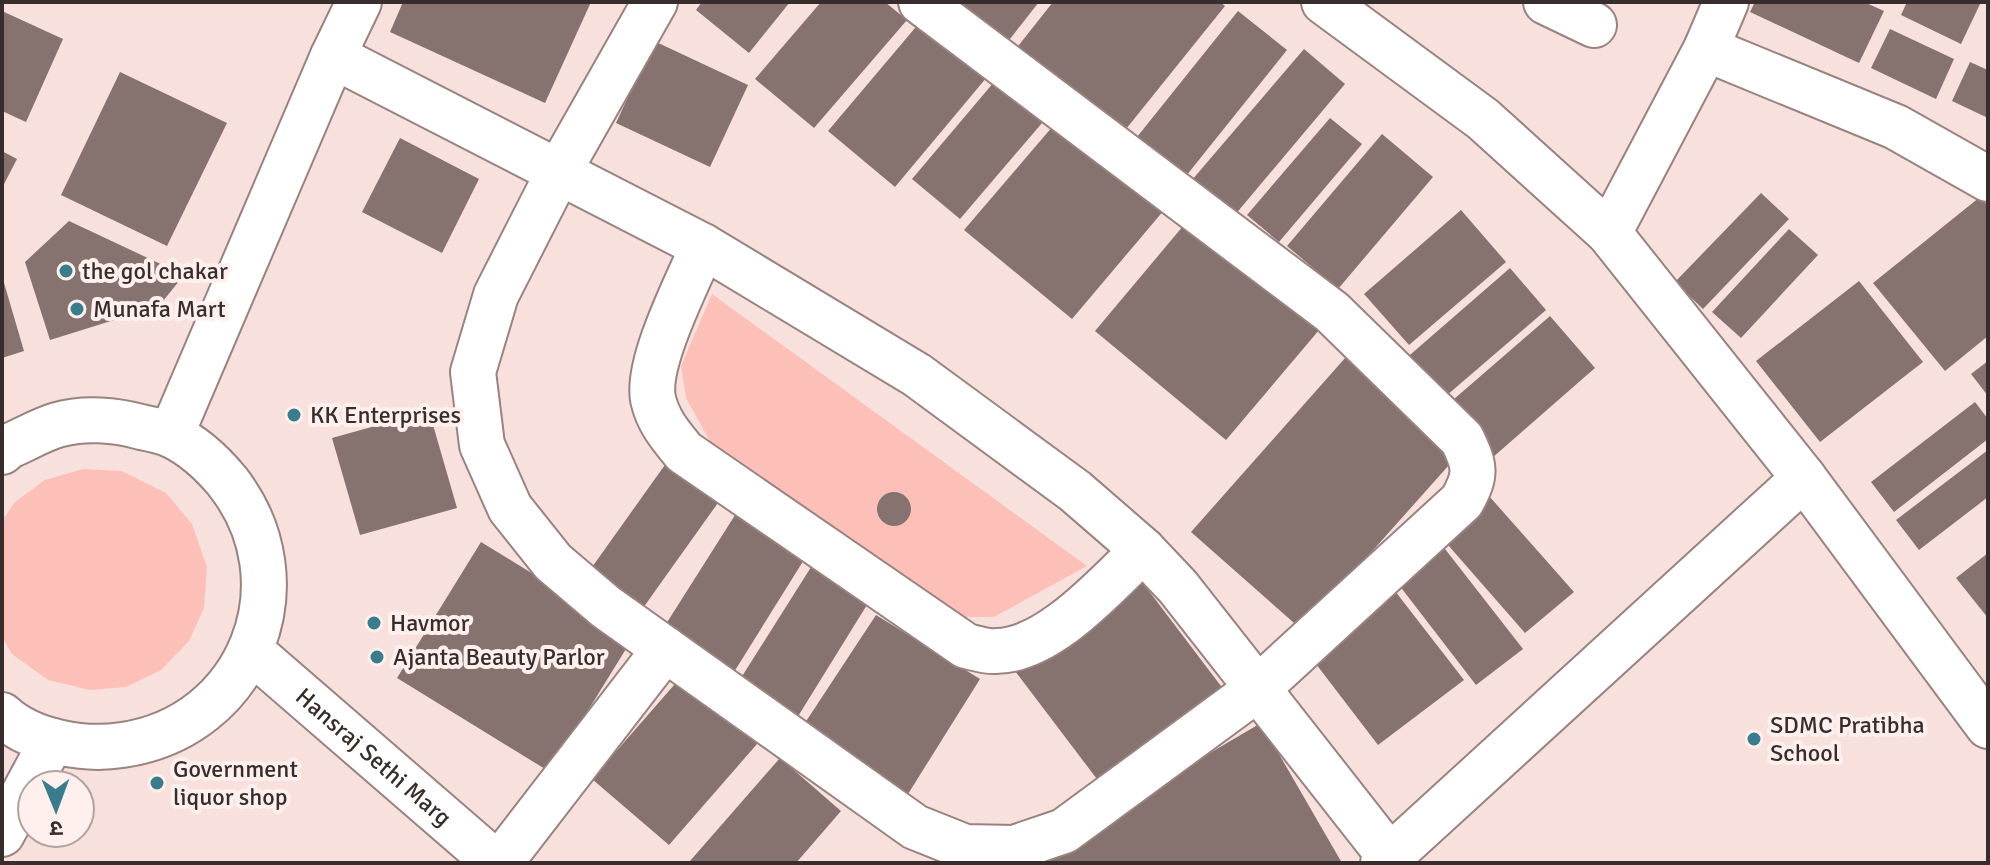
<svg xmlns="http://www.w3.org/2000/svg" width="1990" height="865" font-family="Signika,'Noto Sans Devanagari',sans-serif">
	<rect width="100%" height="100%" fill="#f8e0dd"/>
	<g fill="#fcc0b9">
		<path d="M712,294L1087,566L994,617H952L712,445L686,398L681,366Z"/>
		<path d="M83,469L122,471L166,493L192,524L207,567L204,608L189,641L161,670L126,687L90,690L48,680L12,654L2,637V521L15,502L45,480Z"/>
	</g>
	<g fill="#86726f">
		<path d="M403,2H591L545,103L390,32Z"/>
		<path d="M702,2H790L749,53L696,10Z"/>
		<path d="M821,2H885L907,20L814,128L755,79Z"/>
		<path d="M951,2H1039L999,53Z"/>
		<path d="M1053,2H1220L1225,6L1118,139L1011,55Z"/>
		<path d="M1755,2H1864L1884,11L1859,63L1750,12Z"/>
		<path d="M1907,2H1981L1961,44L1901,15Z"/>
		<path d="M2,11L63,39L26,122L2,111Z"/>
		<path d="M1238,11L1287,50L1186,176L1137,137Z"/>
		<path d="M926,15L992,71L895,187L828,131Z"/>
		<path d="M1890,29L1954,59L1936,99L1871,68Z"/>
		<path d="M654,41L748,85L710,167L616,123Z"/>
		<path d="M1304,49L1345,84L1234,216L1192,180Z"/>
		<path d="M1970,62L1988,70V118L1952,101Z"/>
		<path d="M120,72L227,123L167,246L61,195Z"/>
		<path d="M1000,75L1048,116L960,219L912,179Z"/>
		<path d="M1330,118L1362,144L1279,242L1247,215Z"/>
		<path d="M1059,119L1165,209L1072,319L964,230Z"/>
		<path d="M1382,134L1433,177L1338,289L1287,246Z"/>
		<path d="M400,138L479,179L442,253L362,212Z"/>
		<path d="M2,151L17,159L2,188Z"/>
		<path d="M1761,193L1789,219L1703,309L1675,282Z"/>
		<path d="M1980,197L1988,206V336L1945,371L1873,283Z"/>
		<path d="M1461,210L1506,262L1409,345L1364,294Z"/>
		<path d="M1194,213L1325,323L1226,440L1095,331Z"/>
		<path d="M69,221L184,275L159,306L50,340L25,262Z"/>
		<path d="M1789,229L1818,255L1741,338L1712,312Z"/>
		<path d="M1510,268L1546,310L1439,402L1403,361Z"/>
		<path d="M2,276L24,351L2,358Z"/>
		<path d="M1859,281L1923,362L1820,442L1756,361Z"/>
		<path d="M1550,316L1595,368L1492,458L1446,406Z"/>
		<path d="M1346,357L1457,456L1302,630L1191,532Z"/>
		<path d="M1988,361V396L1971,374Z"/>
		<path d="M1975,402L1988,419V439L1894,512L1871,482Z"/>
		<path d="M429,411L457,508L360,535L332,438Z"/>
		<path d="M1988,450V497L1919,550L1896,520Z"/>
		<path d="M667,462L720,500L643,608L590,570Z"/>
		<circle cx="894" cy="509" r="17"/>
		<path d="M1489,496L1574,592L1525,633L1441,537Z"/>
		<path d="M737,512L807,555L729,680L659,635Z"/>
		<path d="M481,542L634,636L550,772L397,678Z"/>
		<path d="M1445,549L1523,649L1476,685L1399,585Z"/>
		<path d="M1988,553V618L1956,578Z"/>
		<path d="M813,564L870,600L792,726L734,689Z"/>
		<path d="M1136,574L1227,694L1103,787L1012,667Z"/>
		<path d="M1388,582L1464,680L1378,745L1303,647Z"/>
		<path d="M876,615L980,679L908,794L801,729Z"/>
		<path d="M688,669L764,736L669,845L592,779Z"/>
		<path d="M1261,723L1342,863H1044L1038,854Z"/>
		<path d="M780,758L841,811L796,863H692L690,861Z"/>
	</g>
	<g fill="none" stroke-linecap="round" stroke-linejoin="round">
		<defs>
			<g id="street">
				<path d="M655,2L559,171L496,295L473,372L482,445L510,508L553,562L606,607L915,827L965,847L1014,848L1064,831L1256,690L1462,501C1477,474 1475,466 1462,439L1332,312L921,2"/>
				<path d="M1324,2L1483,119L1609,233L1804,478L1988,726"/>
				<path d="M1546,2L1594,25"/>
				<path d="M1706,49L1896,127L1988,179"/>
				<path d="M333,56L703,246L917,375L1075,491L1143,550L1178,587L1390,857"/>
				<path d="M1609,233L1706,49L1726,2"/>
				<path d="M703,246C688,282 646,362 653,399C658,421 670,435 684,452L966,646C975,648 987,652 996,651C1049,651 1107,584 1143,550"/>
				<path d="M171,435L333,56L359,2"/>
				<path d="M2,834L52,741"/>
				<path d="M500,863L665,649"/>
				<path d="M1383,863L1804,478"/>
			</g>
			<g id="secondary">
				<path d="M2,452L7,447C24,440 40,430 57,425C84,417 116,420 141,427C151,429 162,431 171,435C192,445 212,463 227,481C307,582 250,727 122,745C85,751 31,742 2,715"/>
				<path id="s1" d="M251,651L496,863"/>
			</g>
		</defs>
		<use href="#street" stroke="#988380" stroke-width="48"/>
		<use href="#secondary" stroke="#988380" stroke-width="48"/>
		<use href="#street" stroke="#fff" stroke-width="44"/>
		<use href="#secondary" stroke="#fff" stroke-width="44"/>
	</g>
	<g fill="#397d8c" stroke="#fff0ee" stroke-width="3">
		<circle cx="66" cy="271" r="8"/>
		<circle cx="77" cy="309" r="8"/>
		<circle cx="294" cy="415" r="8"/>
		<circle cx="374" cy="623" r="8"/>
		<circle cx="377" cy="657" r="8"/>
		<circle cx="1754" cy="739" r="8"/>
		<circle cx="157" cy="783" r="8"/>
	</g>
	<g text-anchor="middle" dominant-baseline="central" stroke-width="8" stroke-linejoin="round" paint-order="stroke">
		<g font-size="24" fill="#362d2c" stroke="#fff0ee" text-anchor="start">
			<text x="82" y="271">the gol chakar</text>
			<text x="93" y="309">Munafa Mart</text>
			<text x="310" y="415">KK Enterprises</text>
			<text x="390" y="623">Havmor</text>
			<text x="393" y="657">Ajanta Beauty Parlor</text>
			<text x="1770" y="725">SDMC Pratibha<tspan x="1770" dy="28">School</tspan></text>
			<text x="173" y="769">Government<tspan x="173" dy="28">liquor shop</tspan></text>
		</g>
		<g font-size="24" fill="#362d2c" stroke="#fff0ee">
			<text stroke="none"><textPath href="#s1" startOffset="162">Hansraj Sethi Marg</textPath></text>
		</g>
	</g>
	<rect width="1990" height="865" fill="none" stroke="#362d2c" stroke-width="8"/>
	<g transform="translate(56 809) rotate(179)"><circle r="38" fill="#fff0ee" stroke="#afa2a0" stroke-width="2"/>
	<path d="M0-6L14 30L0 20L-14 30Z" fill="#397d8c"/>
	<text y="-12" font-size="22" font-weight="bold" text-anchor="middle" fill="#362d2c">उ</text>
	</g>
</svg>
